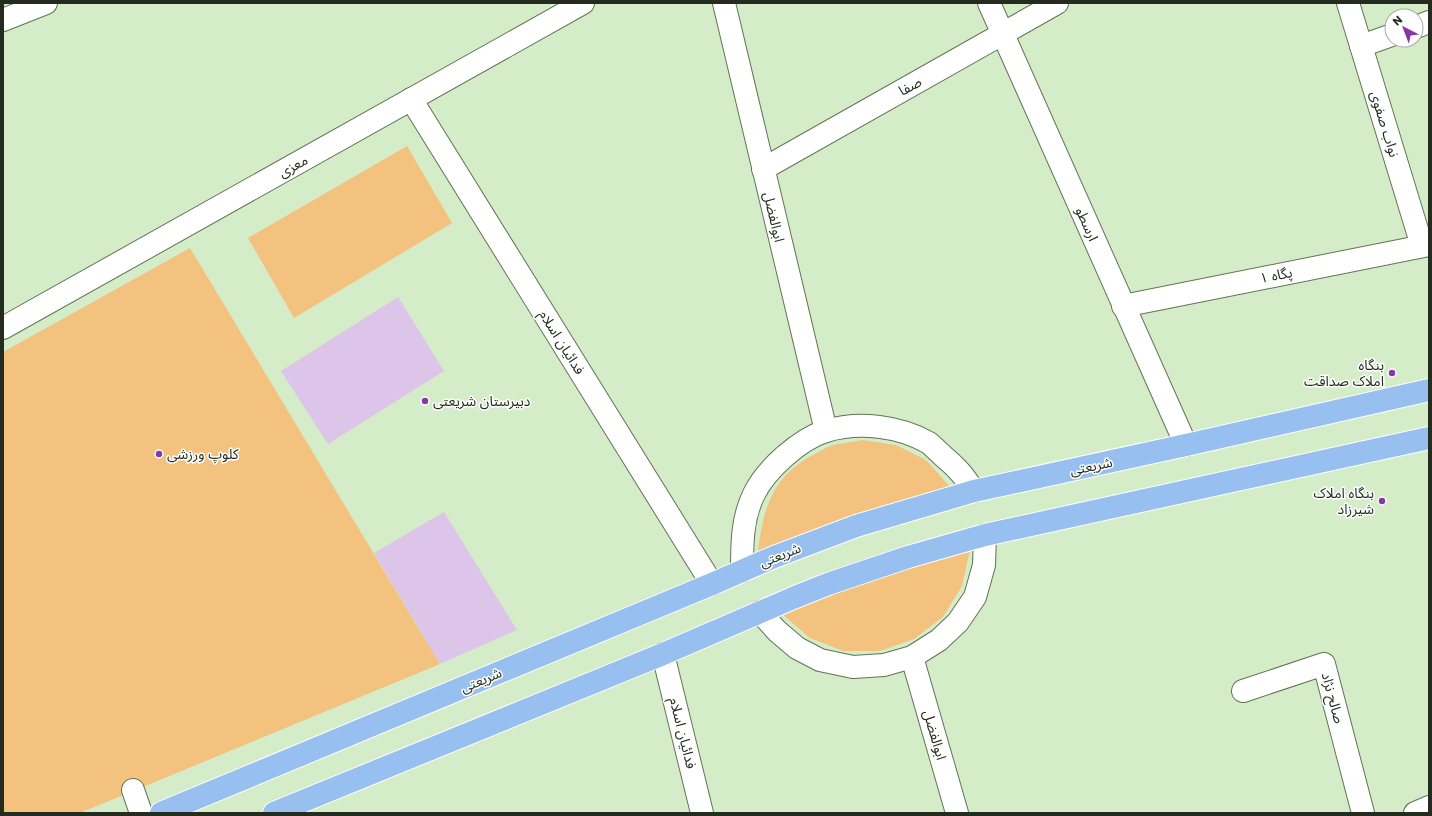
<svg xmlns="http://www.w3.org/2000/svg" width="1432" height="816" font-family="Poppins,'Noto Sans Arabic',sans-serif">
	<rect width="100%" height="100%" fill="#d5ecc8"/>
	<g fill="#f3c27e">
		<path d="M407,146L452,223L294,318L248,238Z"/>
		<path d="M190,248L440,664L80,813H3V352Z"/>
		<path d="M863,440L896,445L926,460L951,488L852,516L758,551C763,508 773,476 813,455C819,452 826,447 833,445C843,443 853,442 863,440Z"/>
		<path d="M970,550L962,586L943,617L914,639L880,651H843L810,638L782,614L874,579Z"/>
	</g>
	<g fill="#ddc5e9">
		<path d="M398,297L444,371L328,444L281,371Z"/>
		<path d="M444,512L517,630L440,664L374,553Z"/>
	</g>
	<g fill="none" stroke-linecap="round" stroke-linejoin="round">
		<defs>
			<g id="minor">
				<path d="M724,3L826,431"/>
				<path d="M989,3L1186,445"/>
				<path d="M1348,3L1422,246"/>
				<path d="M3,20L46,3"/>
				<path d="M1416,27L1429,22"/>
				<path d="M1361,46L1392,35"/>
				<path d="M411,99L712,584"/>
				<path d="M763,169L1057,3"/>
				<path d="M1123,306L1429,245"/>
				<path d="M3,328L583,3"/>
				<path d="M742,571C742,544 742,518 754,494C766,469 800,439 826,431C859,421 900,426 929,443C933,446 936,450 940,453C946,459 953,464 958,470C964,476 969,484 974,491"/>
				<path d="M760,612L777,631L797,648L820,660L853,667L884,665L912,657L939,640L958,622L975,597L984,565L985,535"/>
				<path d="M663,654L702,813"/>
				<path d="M912,657L957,813"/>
				<path d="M1243,691L1324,664L1363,813"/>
				<path d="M133,790L141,813"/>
				<path d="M1415,813L1429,807"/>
			</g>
			<g id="major">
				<path d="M161,813L712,584L774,557L856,526L974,491L1186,445L1429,390"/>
				<path d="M274,813L663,654L793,598L828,584L908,557L985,535L1429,438"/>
			</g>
		</defs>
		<use href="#minor" stroke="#607454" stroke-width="24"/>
		<use href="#major" stroke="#fff" stroke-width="24"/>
		<use href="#minor" stroke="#fff" stroke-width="22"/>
		<use href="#major" stroke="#97bfef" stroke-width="22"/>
	</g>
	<g fill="#8738a8" stroke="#fff" stroke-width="1.5">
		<circle cx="1392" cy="373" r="4"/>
		<circle cx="425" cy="401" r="4"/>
		<circle cx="159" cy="454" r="4"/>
		<circle cx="1382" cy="501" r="4"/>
	</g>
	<g text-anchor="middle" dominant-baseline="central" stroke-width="3" stroke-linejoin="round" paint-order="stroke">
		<g font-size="14" fill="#232c1f" stroke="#fff">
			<text transform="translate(910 86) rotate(-29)">صفا</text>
			<text transform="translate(1385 124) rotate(73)">نواب صفوی</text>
			<text transform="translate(293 166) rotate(-29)">معزی</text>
			<text transform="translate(774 217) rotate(77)">ابوالفضل</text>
			<text transform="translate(1087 224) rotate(66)">ارسطو</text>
			<text transform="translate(1276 275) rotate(-11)">پگاه ۱</text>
			<text transform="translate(562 342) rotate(58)">فدائیان اسلام</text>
			<text transform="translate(1091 466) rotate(-12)">شریعتی</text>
			<text transform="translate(780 555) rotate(-22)">شریعتی</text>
			<text transform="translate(481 680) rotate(-23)">شریعتی</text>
			<text transform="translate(1333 698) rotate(75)">صالح نژاد</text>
			<text transform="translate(683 733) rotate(76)">فدائیان اسلام</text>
			<text transform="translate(935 735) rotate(74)">ابوالفضل</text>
		</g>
		<g font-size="14" fill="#232c1f" stroke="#fff" text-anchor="end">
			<text x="1384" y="365">بنگاه<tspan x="1384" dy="16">املاک صداقت</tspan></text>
			<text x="433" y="401" text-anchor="start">دبیرستان شریعتی</text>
			<text x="167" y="454" text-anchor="start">کلوپ ورزشی</text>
			<text x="1374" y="493">بنگاه املاک<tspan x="1374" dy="16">شیرزاد</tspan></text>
		</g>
	</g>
	<rect width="1432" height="816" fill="none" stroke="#232c1f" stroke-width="8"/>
	<g transform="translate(1404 28) rotate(318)"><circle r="19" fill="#ffffff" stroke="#a7aba5"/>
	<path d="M0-3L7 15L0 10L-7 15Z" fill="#8738a8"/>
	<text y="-6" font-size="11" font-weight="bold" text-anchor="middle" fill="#232c1f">N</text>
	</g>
</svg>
